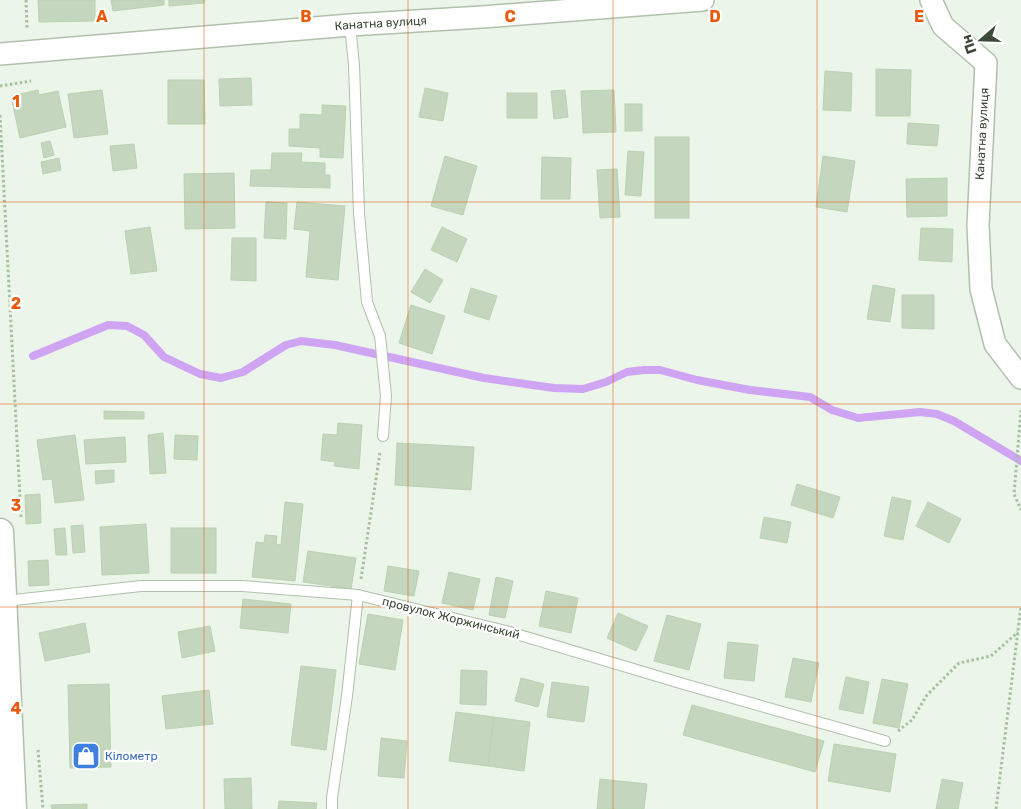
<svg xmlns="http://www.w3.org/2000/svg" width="1021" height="809" font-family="Rubik,sans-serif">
	<rect width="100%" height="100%" fill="#ebf5e9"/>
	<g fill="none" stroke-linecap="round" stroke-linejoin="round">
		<path stroke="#cfa4f3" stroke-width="8" d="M33,356L108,325L127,326L144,335L164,357L200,374L221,378L243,372L286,345L301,341L335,345L484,378L554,388L583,389L606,382L627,372L644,370H660L697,380L750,390L810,397L832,410L858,418L920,412L937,414L954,421L1021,461"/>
	</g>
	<g fill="#c4d7be" stroke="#b9d2b1">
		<path d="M38,0H95V21L39,22Z"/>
		<path d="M111,0H164V5L113,11Z"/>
		<path d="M169,0H204V3L169,6Z"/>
		<path d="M876,69L911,70L910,116H876Z"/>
		<path d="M825,71L852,73L851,111L823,110Z"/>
		<path d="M251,78L252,105L220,106L219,79Z"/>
		<path d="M168,80H204L205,124H168Z"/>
		<path d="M425,88L448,93L443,121L419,117Z"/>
		<path d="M38,90L39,95L58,91L66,127L20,138L11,96Z"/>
		<path d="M102,90L108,134L74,138L68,94Z"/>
		<path d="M565,90L568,117L554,119L551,91Z"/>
		<path d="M614,90L616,132L583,133L581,91Z"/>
		<rect x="507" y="93" width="30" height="25"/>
		<rect x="625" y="104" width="17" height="27"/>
		<path d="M322,105L346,106L343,158L320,157V148L289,146V129H300V114L322,115Z"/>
		<path d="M908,123L939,125L937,146L907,144Z"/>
		<rect x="655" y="137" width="34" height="81"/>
		<path d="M50,141L54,155L44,158L41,143Z"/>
		<path d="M134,144L137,168L113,171L110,146Z"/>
		<path d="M628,151L644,152L641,196L625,195Z"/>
		<path d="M272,153H302L301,162L325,163V175H330V188L250,186L251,170H271Z"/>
		<path d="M445,156L477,166L463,215L431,206Z"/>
		<path d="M823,156L855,161L847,212L816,207Z"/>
		<path d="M542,157L571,158L570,199H541Z"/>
		<path d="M59,158L61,170L43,174L41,162Z"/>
		<path d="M617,169L620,217L600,218L597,170Z"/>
		<path d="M234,173L235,228L185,229L184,174Z"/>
		<path d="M947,178V216L907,217L906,179Z"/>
		<path d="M266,202L287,203L286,239L264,238Z"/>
		<path d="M297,202L345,206L338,280L306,277L310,231L294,229Z"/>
		<path d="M150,227L157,271L131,274L125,231Z"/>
		<path d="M442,227L467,239L457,262L431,250Z"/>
		<path d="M921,228L953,229L952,262L919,260Z"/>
		<path d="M232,238H256V281L231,280Z"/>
		<path d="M425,269L443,280L430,303L411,292Z"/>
		<path d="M873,285L895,289L890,322L867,319Z"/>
		<path d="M471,288L497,296L489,320L464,312Z"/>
		<path d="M902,295H934V329L902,328Z"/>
		<path d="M411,305L445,316L432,354L399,343Z"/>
		<path d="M104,411L144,412V419H104Z"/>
		<path d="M338,423L362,425L359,469L334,466L335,462L321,460L323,434L337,435Z"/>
		<path d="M163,433L166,473L150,474L148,435Z"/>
		<path d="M75,435L84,500L55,503L52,479L43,480L37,440Z"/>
		<path d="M175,435L198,436L197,460L174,459Z"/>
		<path d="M125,437L126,462L86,464L84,440Z"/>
		<path d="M397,443L474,447L471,490L395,485Z"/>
		<path d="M114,470V482L96,484L95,471Z"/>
		<path d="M797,484L840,497L833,518L791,505Z"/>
		<path d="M40,494L41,523L26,524L25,495Z"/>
		<path d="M892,497L911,501L903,540L884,536Z"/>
		<path d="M285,502L303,504L295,581L252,577L256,542L264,543L265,535L277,536L276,544L281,545Z"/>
		<path d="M928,502L961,519L949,543L916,526Z"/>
		<path d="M764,517L791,522L787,543L760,538Z"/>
		<path d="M146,524L149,573L102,575L100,527Z"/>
		<path d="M83,525L85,552L73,553L71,526Z"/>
		<path d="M65,528L67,555H56L54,529Z"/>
		<rect x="171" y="528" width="45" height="45"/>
		<path d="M308,551L356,558L351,589L303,582Z"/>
		<path d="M48,560L49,585L29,586L28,561Z"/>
		<path d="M388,566L419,571L414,596L384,591Z"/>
		<path d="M449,572L480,579L473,610L442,603Z"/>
		<path d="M496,577L513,581L505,618L489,615Z"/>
		<path d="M546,591L578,598L571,633L539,626Z"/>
		<path d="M243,599L291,604L288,633L240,628Z"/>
		<path d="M618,613L648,626L636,651L607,638Z"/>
		<path d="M368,614L403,620L395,670L359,664Z"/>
		<path d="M667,615L701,624L689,670L654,661Z"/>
		<path d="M85,623L90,652L45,661L39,633Z"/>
		<path d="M210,626L215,651L182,658L178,632Z"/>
		<path d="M728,642L758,645L754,681L724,678Z"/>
		<path d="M793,658L819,663L811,702L785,697Z"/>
		<path d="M301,666L336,670L326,750L291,745Z"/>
		<path d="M461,670L487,671L486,705L460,704Z"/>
		<path d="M846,677L869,682L863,714L839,709Z"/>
		<path d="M521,678L544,684L538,707L515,701Z"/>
		<path d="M882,679L908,684L899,728L873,723Z"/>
		<path d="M552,682L589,687L584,722L547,717Z"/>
		<path d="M109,684L111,767L70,768L68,685Z"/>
		<path d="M209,690L213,724L166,729L162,696Z"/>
		<path d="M692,705L824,741L815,772L683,735Z"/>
		<path d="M456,712L494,717L488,766L449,761Z"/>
		<path d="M494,717L530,722L524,771L488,766Z"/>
		<path d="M381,738L407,741L404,778L378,776Z"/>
		<path d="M834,744L896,754L890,792L828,781Z"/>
		<path d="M251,778L252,809H225L224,779Z"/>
		<path d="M600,779L647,784L644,809H597Z"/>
		<path d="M942,779L963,783L958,809H936Z"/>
		<path d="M279,801L317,803L316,809H278Z"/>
		<path d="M87,804V809H52L51,805Z"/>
	</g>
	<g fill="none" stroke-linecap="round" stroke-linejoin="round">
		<defs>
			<g id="service">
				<path d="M350,25L354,65L359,213L367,302L380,336L386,396L383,436"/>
				<path d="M5,601L141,586H242L358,595L506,631L687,685L885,741"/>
				<path d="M332,809V798L347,696L358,595"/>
			</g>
			<g id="minor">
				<path d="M931,0L943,26L986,63L978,225L981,289L995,344L1021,378"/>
				<path id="s1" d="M0,54L350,25L482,17L703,0"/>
			</g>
			<path id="tertiary" d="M0,532L13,809"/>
		</defs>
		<use href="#service" stroke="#b0c1ab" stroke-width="12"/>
		<use href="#minor" stroke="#b0c1ab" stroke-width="24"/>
		<use href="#tertiary" stroke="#b0c1ab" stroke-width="29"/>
		<g stroke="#a4c39c" stroke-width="3" stroke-dasharray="2.5 2.5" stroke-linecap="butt">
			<path d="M26,0L27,28"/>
			<path d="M0,86L31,81"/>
			<path d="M0,115L21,517"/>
			<path d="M1021,410L1014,494L1021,510"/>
			<path d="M361,579L380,452"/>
			<path d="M898,731L912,720L927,695L959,663L991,656L1018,632"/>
			<path d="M38,750L43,809"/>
			<path d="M996,809L1021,606"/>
		</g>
		<use href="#service" stroke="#fff" stroke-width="10"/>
		<use href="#minor" stroke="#fff" stroke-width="21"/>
		<use href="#tertiary" stroke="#fff" stroke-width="26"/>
	</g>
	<path fill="none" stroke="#e8590c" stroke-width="1" stroke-opacity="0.55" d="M204,0V809M408,0V809M613,0V809M817,0V809M0,202H1021M0,404H1021M0,607H1021"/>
	<defs>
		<symbol id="shop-square" viewBox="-11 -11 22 22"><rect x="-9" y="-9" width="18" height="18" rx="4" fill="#3f7fe0" stroke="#fff"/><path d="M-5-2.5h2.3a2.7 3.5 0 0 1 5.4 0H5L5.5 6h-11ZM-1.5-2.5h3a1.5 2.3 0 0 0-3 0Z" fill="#fff"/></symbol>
	</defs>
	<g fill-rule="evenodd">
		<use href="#shop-square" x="70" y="740" width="32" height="32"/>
	</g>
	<g text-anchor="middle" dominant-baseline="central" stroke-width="4.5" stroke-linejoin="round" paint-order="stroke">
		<g font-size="12" fill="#3c4937" stroke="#fff">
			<text stroke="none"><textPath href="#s1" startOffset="382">Канатна вулиця</textPath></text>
			<text transform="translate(982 134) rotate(-87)">Канатна вулиця</text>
			<text transform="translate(451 618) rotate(14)">провулок Жоржинський</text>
		</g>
		<g font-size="12" fill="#366cbe" stroke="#fff" text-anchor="start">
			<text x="105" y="756">Кілометр</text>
		</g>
	</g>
	<g font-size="16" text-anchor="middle" font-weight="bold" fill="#e8590c" stroke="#fff" stroke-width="4.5" stroke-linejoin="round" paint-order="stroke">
		<text x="102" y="22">A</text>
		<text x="306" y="22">B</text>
		<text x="510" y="22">C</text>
		<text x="715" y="22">D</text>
		<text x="919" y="22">E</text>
		<text x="16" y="107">1</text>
		<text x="16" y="309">2</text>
		<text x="16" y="511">3</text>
		<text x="16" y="714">4</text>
	</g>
	<g transform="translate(981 40) rotate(250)" stroke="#ffffff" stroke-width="4" paint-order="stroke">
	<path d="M0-4L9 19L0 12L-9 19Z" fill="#3c4937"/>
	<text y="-8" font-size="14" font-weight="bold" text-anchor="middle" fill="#3c4937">Пн</text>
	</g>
</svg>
